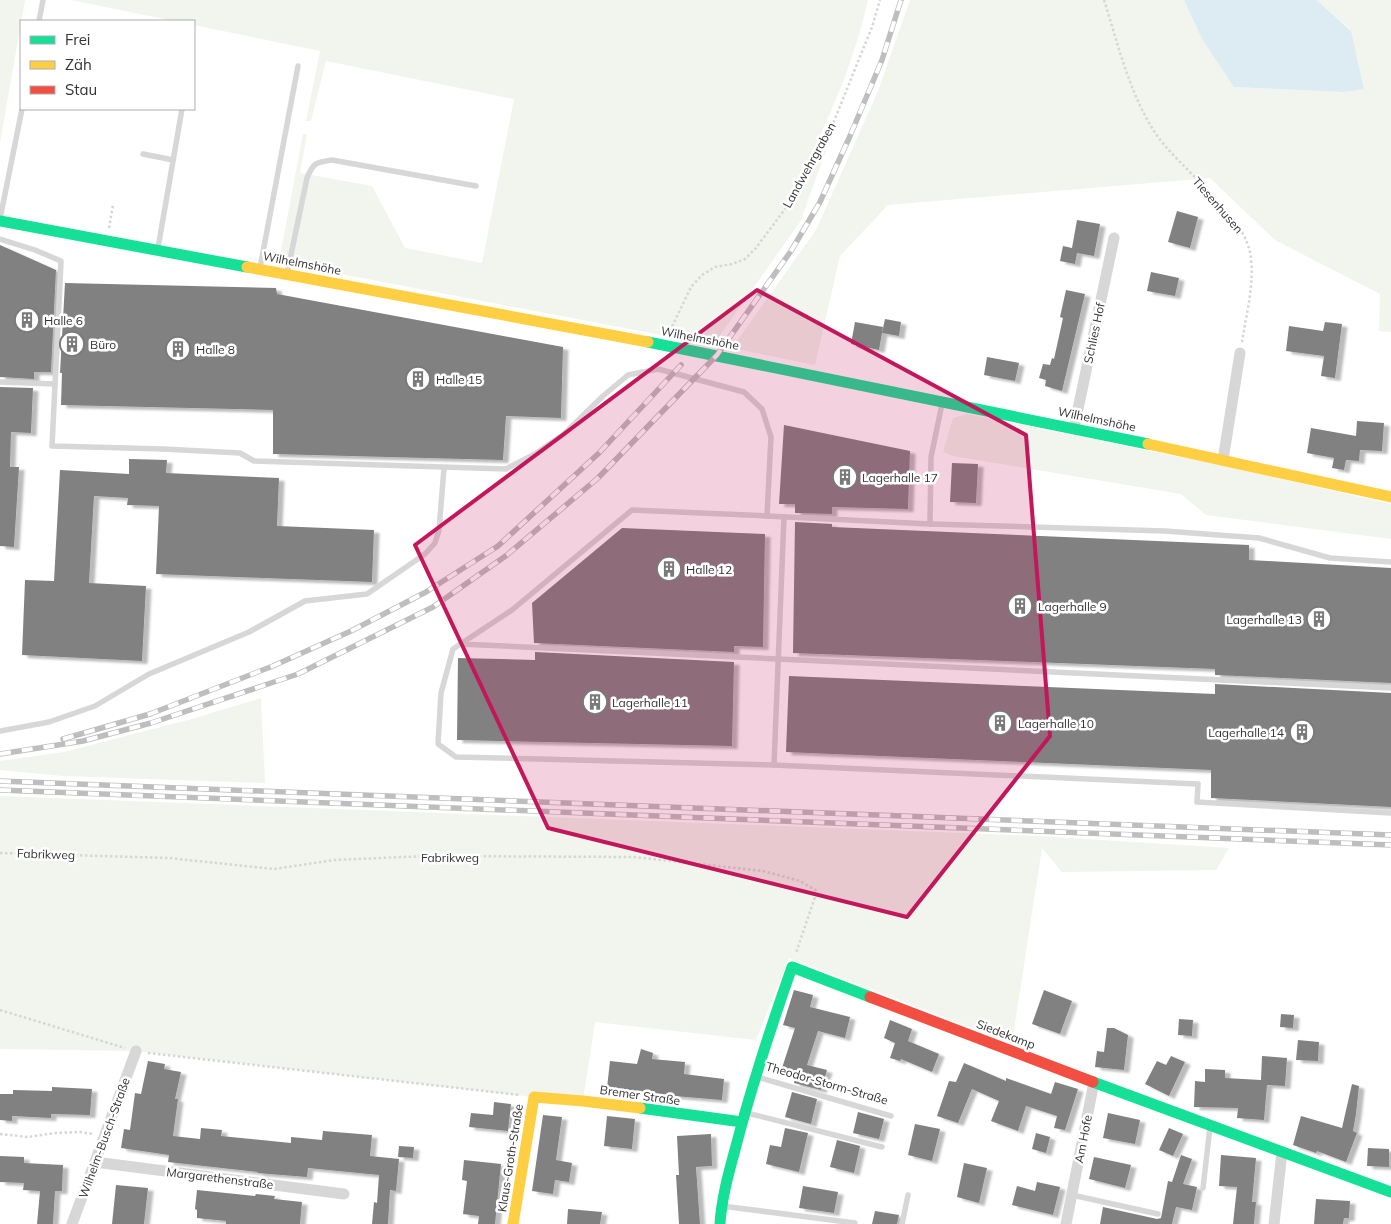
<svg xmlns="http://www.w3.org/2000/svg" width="1391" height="1224" font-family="Mulish,sans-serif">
	<defs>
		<filter id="shadow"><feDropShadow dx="5.5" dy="3" stdDeviation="1" flood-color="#0004"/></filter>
	</defs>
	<rect width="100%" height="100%" fill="#fff"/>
	<g fill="#f1f5ed">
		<path d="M0,0H25L0,143Z"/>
		<path d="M71,0H868C857,49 838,98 816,144L826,151L800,222L713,345L279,262L303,134H307L300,173L372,186L405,248L482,263L514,99L326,61L311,121H306L320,51L194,25V21H174Z"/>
		<path d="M910,0H1184L1202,39L1234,87L1343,92L1364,88L1350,29L1317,0H1391V332L1379,331L1380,294L1275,240L1210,178L888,205L840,256L815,365L732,348L816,230L878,91Z"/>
		<path d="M967,414L1224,466L1391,504V539L1206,515L1181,494L953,456L943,452L953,418Z"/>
		<path d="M261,698L265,783L63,776L0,770V761L64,752L192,719Z"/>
		<path d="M0,796L1039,836L1229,848L1216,870L1062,872L1042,848L1012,1043L789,958L756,1040L595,1022L583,1101L534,1097L136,1051L0,1049Z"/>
	</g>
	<path fill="#ddebf3" d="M1184,0H1317L1351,31L1364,89L1343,92L1234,87L1202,39Z"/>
	<g fill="#818181" filter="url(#shadow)">
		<path d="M1177,211L1198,217L1190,248L1168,242Z"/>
		<path d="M1077,220L1100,224L1094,256L1077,253L1075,264L1060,261L1063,246L1072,248Z"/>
		<path d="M0,245L56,270L51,372H34V379L0,377Z"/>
		<path d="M1151,272L1179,278L1175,296L1147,291Z"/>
		<path d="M65,283L276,288L277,294L563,347L561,418L506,416L503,460L273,454V410L61,405L62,373H60Z"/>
		<path d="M1066,290L1085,294L1062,391L1045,386L1046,380L1039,378L1043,364L1050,365L1052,358L1054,359L1063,318L1060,317Z"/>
		<path d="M885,319L901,322L899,336L882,333Z"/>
		<path d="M855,322L883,327L879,350L851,344Z"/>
		<path d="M1325,322L1342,324L1335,378L1321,376L1324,356L1286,351L1289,326L1323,331Z"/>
		<path d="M987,357L1019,363L1015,381L984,375Z"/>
		<path d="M0,387L33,388L31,433L11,432L10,467H19L14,547L0,546Z"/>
		<path d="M1357,421L1384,423L1382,451L1360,450L1359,461L1346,460L1344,470L1332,468L1334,458L1307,453L1311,428L1356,436Z"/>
		<path d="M784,425L910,451L908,509L832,507V514L795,513V504H779Z"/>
		<path d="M129,459L167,460L166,473L279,478L277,526L374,530L372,582L156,574L159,506L127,505L128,498L94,496L89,583L146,586L142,661L22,655L25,580L54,581L60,470L129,474Z"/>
		<path d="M952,463L978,464L976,503L950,502Z"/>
		<path d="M795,522L832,524V527L1249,545V560L1391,568V683L1215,675V669L793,653Z"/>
		<path d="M622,528L765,534L763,647L734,646V652L534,643L532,603Z"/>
		<path d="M535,652L734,662L732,746L457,740L458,658L535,660Z"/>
		<path d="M789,676L1215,694V684L1391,693V807L1211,798V770L786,752Z"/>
		<path d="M794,990L813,995L810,1007L850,1017L845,1038L818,1031L807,1065L827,1070L821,1090L794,1083L796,1072L782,1068L795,1028L783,1025Z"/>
		<path d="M1044,990L1072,1001L1060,1034L1032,1024Z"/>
		<path d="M1281,1014L1294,1015L1293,1028L1280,1027Z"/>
		<path d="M1179,1019L1193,1020L1192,1036L1178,1035Z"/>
		<path d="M890,1020L912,1029L908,1041L939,1054L932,1072L901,1059L900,1061L890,1058L895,1043L884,1038Z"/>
		<path d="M1107,1028H1114L1128,1035L1124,1070L1095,1067L1097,1051L1104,1052Z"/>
		<path d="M1298,1040L1319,1042L1318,1061L1296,1060Z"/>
		<path d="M641,1049L653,1053L652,1059L685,1062L684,1074L724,1079L722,1100L651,1094V1092L607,1088L610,1061L637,1064Z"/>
		<path d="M1171,1056L1185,1062L1169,1096L1145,1084L1157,1061L1166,1065Z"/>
		<path d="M1262,1056L1287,1058L1285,1086L1267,1085L1264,1120L1237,1118L1238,1108L1194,1107L1195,1081L1205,1082V1069L1225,1070V1078L1261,1080Z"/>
		<path d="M148,1061L165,1064L164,1069L181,1072L175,1099H178L173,1136L200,1139L201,1128L222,1130L221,1136L291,1143V1137L322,1140L323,1131L372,1135L370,1156L399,1159L396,1191L390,1190L388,1224H372L374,1202L377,1203L379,1175L308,1168L307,1177L257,1173L258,1172L168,1162L169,1155L121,1148L124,1129L130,1130L135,1093L141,1094Z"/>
		<path d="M964,1063L1006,1081V1078L1051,1094L1055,1082L1078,1089L1065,1130L1054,1128L1057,1116L1026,1106L1018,1131L991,1121L999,1101L972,1089L958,1123L937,1116L949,1081L956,1082Z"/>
		<path d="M1352,1084L1359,1086L1356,1114L1353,1131L1357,1133L1346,1162L1317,1151L1316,1153L1293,1145L1301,1116L1342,1128Z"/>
		<path d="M52,1087L92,1089L90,1115L51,1114V1118L12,1116V1121L0,1120V1094H13V1090L52,1091Z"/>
		<path d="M792,1092L817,1099L811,1124L785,1117Z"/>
		<path d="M494,1102L511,1104L508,1131L469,1127L471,1113L493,1115Z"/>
		<path d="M858,1112L884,1119L879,1139L853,1133Z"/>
		<path d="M1108,1113L1140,1120L1135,1144L1103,1138Z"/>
		<path d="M543,1115L562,1117L556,1160L572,1163L569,1182L555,1180L553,1194L532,1191Z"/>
		<path d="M607,1116L635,1119L632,1149L604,1146Z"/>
		<path d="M915,1124L940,1129L932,1161L908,1155Z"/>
		<path d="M785,1128L808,1133L799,1172L766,1164L770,1145L781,1147Z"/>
		<path d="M1169,1128L1183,1134L1173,1156L1159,1150Z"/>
		<path d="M1036,1133L1050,1137L1046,1153L1032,1149Z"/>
		<path d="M711,1134L712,1166L696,1167L700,1224H679L676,1175H679L677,1136Z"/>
		<path d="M837,1140L860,1146L854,1173L830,1167Z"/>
		<path d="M399,1146L414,1147L413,1158L398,1157Z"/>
		<path d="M1368,1148L1389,1149V1167L1367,1166Z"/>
		<path d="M1181,1155L1192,1159L1183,1184L1197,1187L1192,1210L1176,1207L1172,1224H1100L1103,1207L1157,1219L1161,1218L1168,1181L1172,1182Z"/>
		<path d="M1221,1155L1256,1158L1252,1202H1256L1254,1224H1233L1237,1187L1219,1186Z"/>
		<path d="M0,1156L24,1157V1163L63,1165L62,1191H55L53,1224H37L40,1191L23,1190L24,1183L0,1182Z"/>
		<path d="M1094,1157L1131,1165L1125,1188L1089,1179Z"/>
		<path d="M464,1160L501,1164L495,1224H478L479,1216L463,1214L467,1181L462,1180Z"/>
		<path d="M964,1163L987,1168L979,1203L957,1197Z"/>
		<path d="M1037,1182L1060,1187L1053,1215L1012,1205L1017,1186L1035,1191Z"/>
		<path d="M116,1185L148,1188L144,1224H112Z"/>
		<path d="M803,1186L838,1192L834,1213L799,1208Z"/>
		<path d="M197,1190L255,1196L256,1194L275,1196L274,1199L302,1202L300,1224H226V1221L197,1218V1210L195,1209Z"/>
		<path d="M1316,1199L1350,1201L1349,1218H1344L1343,1224H1314Z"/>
		<path d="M568,1209L602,1212L600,1224H567Z"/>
		<path d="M875,1211L899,1215L897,1224H872Z"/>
	</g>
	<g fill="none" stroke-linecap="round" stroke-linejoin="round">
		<g stroke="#d6d6d6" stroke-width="2.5" stroke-dasharray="2.5 2.5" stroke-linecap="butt">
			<path d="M1104,0C1118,44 1129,92 1154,131C1178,169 1248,215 1251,259C1254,287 1246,315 1242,342"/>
			<path d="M109,228L113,205"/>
			<path d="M670,331L691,287L702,275L715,267L732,264L745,259L756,248L794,197L830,131L872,27L880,0"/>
			<path d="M0,853L169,858L274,869L334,860L426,856L634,857L763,871L800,881L817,891L796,953"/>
			<path d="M0,1010L125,1048"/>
			<path d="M148,1053L520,1095"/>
			<path d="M0,1134L28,1137L55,1133L80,1132L93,1134"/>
		</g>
		<g stroke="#d7d7d7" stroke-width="5.5">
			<path d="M39,21L43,0"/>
			<path d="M143,154L173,160"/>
			<path d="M0,219L22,109"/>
			<path d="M0,239L35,250L61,261L52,446L163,449L240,453L254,461L506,469L535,454L564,434L603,396L628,375L658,369L744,392L762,409L771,437L767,516L930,524L931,457L942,404"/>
			<path d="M158,248L182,109"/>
			<path d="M260,268L298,66"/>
			<path d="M287,274L307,178C313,163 316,162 332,160L476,186"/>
			<path d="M0,382L55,384"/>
			<path d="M767,516L632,510L512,610L453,649L441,693L438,744L456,757L774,765"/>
			<path d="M784,517L774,765L1198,784L1197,802L1391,813"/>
			<path d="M930,524L1165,531L1259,538L1330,558L1391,562"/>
			<path d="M460,644L1391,688"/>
			<path d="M0,731L49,722L95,706L149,674L249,632L305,601L367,594L425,554L435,543L439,530L444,468"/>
			<path d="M757,1077L891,1116"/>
			<path d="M747,1113L882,1147"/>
			<path d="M1203,1188L1210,1127"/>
			<path d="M1072,1195L1158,1214"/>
			<path d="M722,1206L855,1223"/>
			<path d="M902,1224L908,1195"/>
		</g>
		<g stroke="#d7d7d7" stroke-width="11">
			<path d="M1074,428L1114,238"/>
			<path d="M1223,460L1240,353"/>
			<path d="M95,1162L344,1194"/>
			<path d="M72,1224L136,1051"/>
			<path d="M1066,1224L1094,1082"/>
			<path d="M1274,1224L1282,1152"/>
		</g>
		<g stroke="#16e098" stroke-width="11">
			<path d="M0,221L247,267"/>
			<path d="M648,342L1148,444"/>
			<path d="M1093,1082L1391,1192"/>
			<path d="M640,1108L742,1122"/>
			<path d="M720,1224C722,1192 732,1162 740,1131C755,1076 773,1021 792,967L870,997"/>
		</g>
		<g stroke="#ffcf43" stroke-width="11">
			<path d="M247,267L648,342"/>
			<path d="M1148,444L1391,497"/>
			<path d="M513,1224L534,1097L583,1101L640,1108"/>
		</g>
		<path stroke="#f24e42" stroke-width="11" d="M870,997L1093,1082"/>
		<defs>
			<g id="rail">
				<path d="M63,739L150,714L273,666L351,631L426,592L498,546L599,453L681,365"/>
				<path d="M0,754L83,741L151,723L298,674L433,607L507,555L598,478L717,355L791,251L820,202L850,136L882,60L901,0"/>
				<path d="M0,781L1391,835"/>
				<path d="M0,790L1391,845"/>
			</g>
		</defs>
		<use href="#rail" stroke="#bebebe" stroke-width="5.5"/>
		<use href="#rail" stroke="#fff" stroke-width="4" stroke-dasharray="11" stroke-linecap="butt"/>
	</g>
	<path fill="#c2185b" fill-opacity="0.2" stroke="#c2185b" stroke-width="4" stroke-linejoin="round" d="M757,290L1026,435L1050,736L907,917L548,828L415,545Z"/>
	<defs>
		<symbol id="building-ring" viewBox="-11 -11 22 22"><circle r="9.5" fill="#fff" stroke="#7a7a7a" stroke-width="1.5"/><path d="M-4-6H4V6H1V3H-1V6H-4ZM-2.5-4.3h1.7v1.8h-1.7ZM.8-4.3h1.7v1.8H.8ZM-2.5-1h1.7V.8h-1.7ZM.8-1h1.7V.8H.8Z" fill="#7a7a7a"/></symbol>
	</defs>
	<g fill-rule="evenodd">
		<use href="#building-ring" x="13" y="306" width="28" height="28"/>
		<use href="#building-ring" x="58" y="330" width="28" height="28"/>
		<use href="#building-ring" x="164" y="335" width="28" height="28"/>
		<use href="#building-ring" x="404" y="365" width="28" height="28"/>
		<use href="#building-ring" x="831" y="463" width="28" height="28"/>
		<use href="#building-ring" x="655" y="555" width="28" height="28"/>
		<use href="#building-ring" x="1006" y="592" width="28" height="28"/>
		<use href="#building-ring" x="1305" y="605" width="28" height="28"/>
		<use href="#building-ring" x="581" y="688" width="28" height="28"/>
		<use href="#building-ring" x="986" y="709" width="28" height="28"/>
		<use href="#building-ring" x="1288" y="718" width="28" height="28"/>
	</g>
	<g text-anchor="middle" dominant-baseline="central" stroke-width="5" stroke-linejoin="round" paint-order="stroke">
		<g font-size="12" fill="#333" stroke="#fff">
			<text transform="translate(809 165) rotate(-61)">Landwehrgraben</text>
			<text transform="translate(1218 205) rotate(49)">Tiesenhusen</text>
			<text transform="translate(302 263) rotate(11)">Wilhelmshöhe</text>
			<text transform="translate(1094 333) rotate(-78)">Schlies Hof</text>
			<text transform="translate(700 338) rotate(11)">Wilhelmshöhe</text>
			<text transform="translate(1097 419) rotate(12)">Wilhelmshöhe</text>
			<text transform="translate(46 854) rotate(2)">Fabrikweg</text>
			<text x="450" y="857">Fabrikweg</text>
			<text transform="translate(1006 1034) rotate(21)">Siedekamp</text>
			<text transform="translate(827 1083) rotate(16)">Theodor-Storm-Straße</text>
			<text transform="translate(640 1095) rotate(8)">Bremer Straße</text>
			<text transform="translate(104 1138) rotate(-70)">Wilhelm-Busch-Straße</text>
			<text transform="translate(1083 1139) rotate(-79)">Am Hofe</text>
			<text transform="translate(510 1158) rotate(-81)">Klaus-Groth-Straße</text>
			<text transform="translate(220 1178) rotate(7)">Margarethenstraße</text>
		</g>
		<g font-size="12" fill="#333" stroke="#fff" text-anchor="start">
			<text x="44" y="320">Halle 6</text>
			<text x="90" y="344">Büro</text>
			<text x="196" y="349">Halle 8</text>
			<text x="436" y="379">Halle 15</text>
			<text x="862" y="477">Lagerhalle 17</text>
			<text x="686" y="569">Halle 12</text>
			<text x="1038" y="606">Lagerhalle 9</text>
			<text x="1302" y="619" text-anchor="end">Lagerhalle 13</text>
			<text x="612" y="702">Lagerhalle 11</text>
			<text x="1018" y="723">Lagerhalle 10</text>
			<text x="1284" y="732" text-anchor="end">Lagerhalle 14</text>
		</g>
	</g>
	<rect x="20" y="20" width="175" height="90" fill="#ffffff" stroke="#adadad"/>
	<rect x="30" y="36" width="25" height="8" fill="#16e098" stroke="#adadad"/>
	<text x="65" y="45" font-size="15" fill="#333333">Frei</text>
	<rect x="30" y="61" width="25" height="8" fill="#ffcf43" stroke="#adadad"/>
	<text x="65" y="70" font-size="15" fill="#333333">Zäh</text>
	<rect x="30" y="86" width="25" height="8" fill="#f24e42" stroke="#adadad"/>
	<text x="65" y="95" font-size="15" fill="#333333">Stau</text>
</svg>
